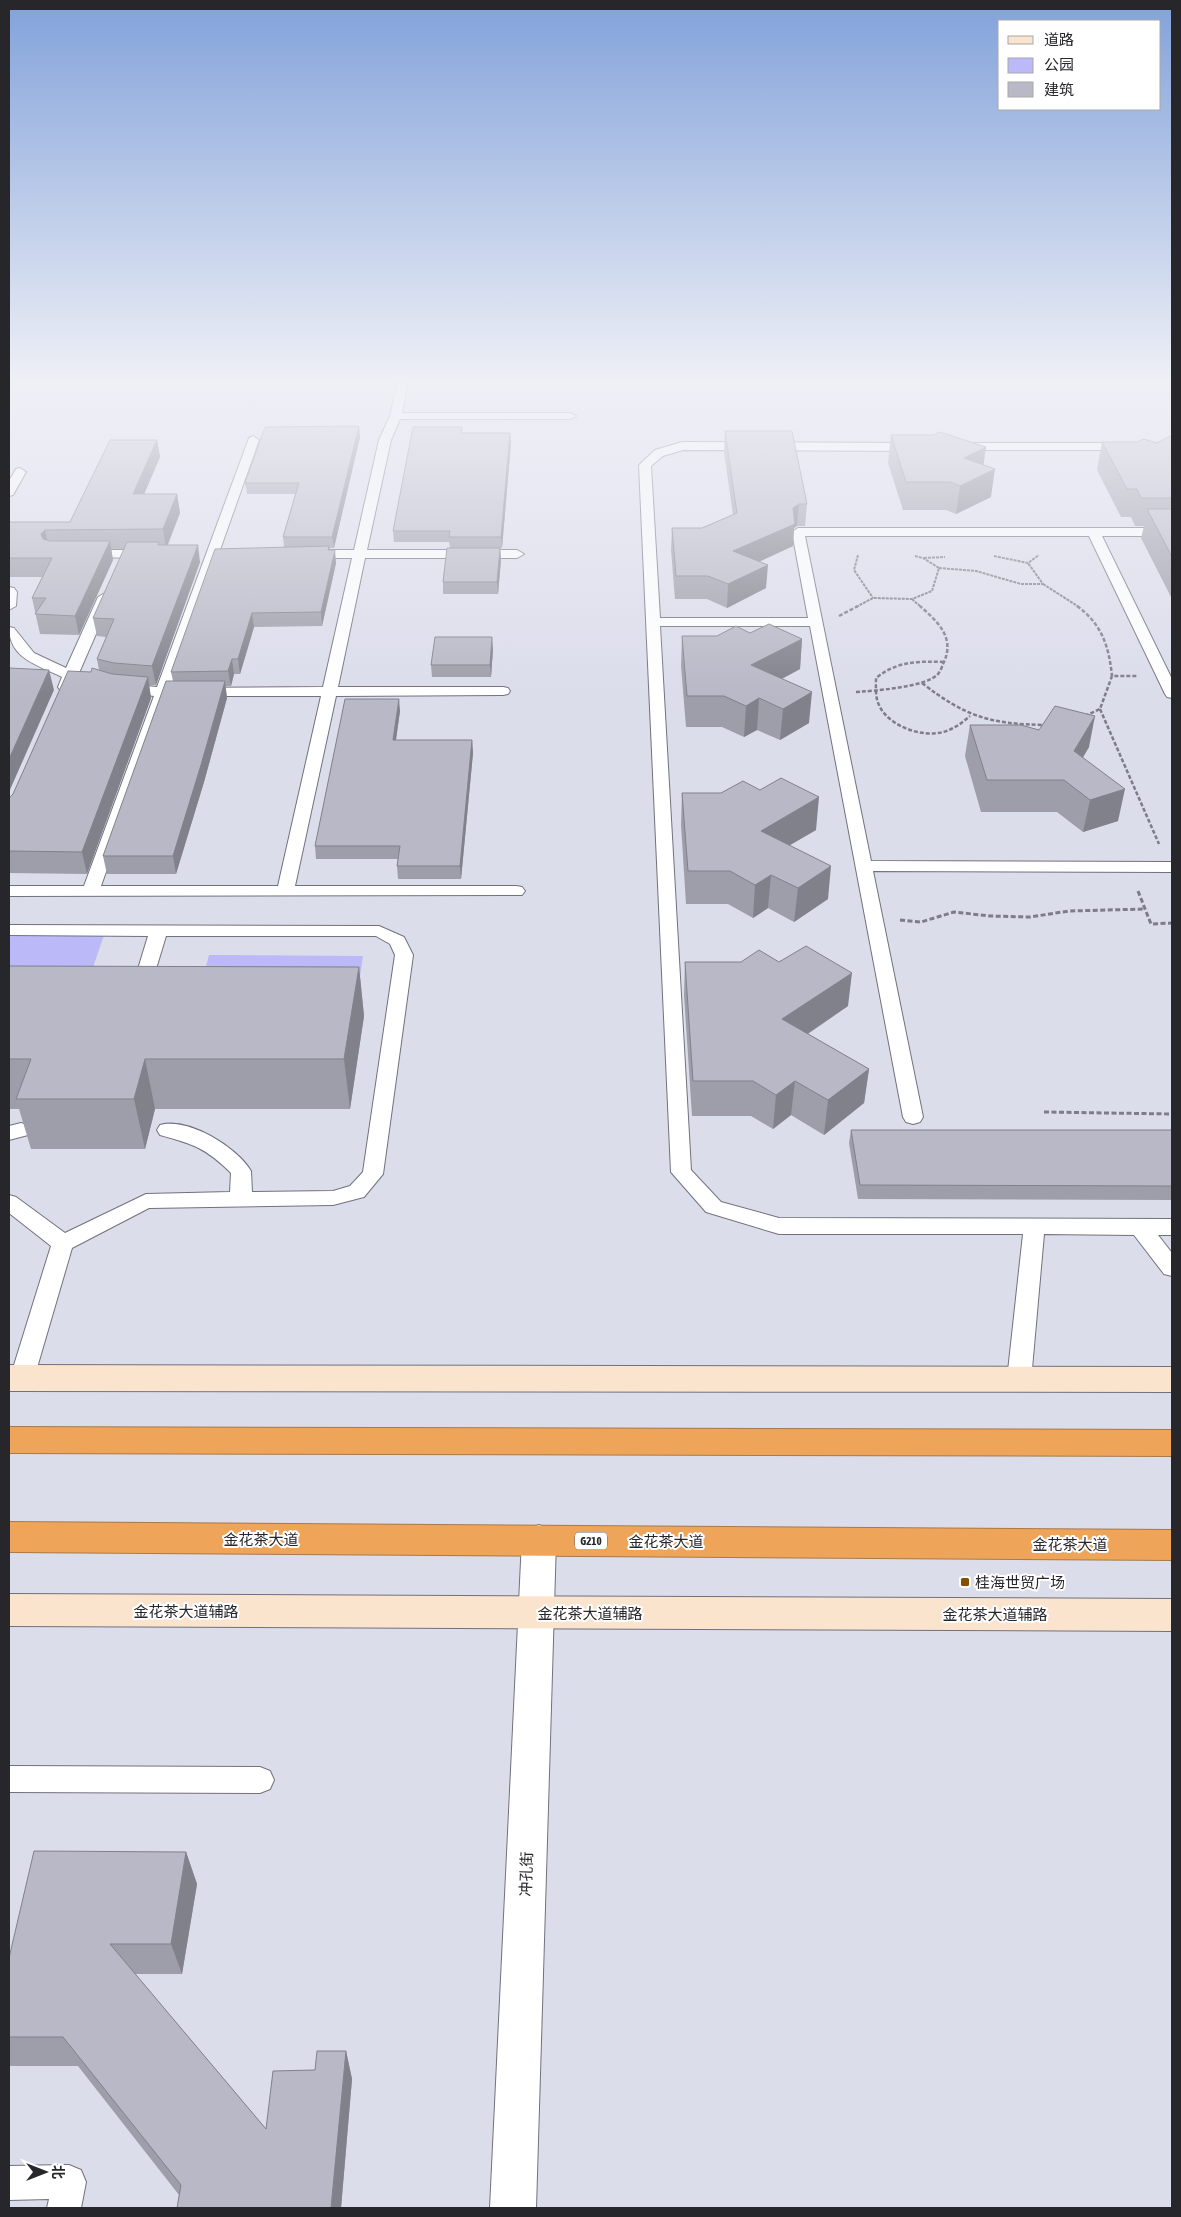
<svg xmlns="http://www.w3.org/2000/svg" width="1181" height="2217" font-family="'Asap Condensed','Noto Sans SC',sans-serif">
	<rect width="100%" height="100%" fill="#dcddeb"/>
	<g fill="#bbb9f7">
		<path d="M9,935H104L86,988H9Z"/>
		<path d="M209,955L363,956L355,1010H195Z"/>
	</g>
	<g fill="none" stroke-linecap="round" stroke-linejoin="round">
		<defs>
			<g id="lane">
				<path d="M397,384H408L402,413H570L576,416L570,419H400L391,440L367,550H517L524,554L517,558H365L338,687H503L508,688L510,691L508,694L503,695L336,696L295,886H516L522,887L525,891L522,895L9,896V886H84L154,696L117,691L115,688L117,685L122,684L157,687L249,438L253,436L259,440L171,688L323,687L352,558H308L301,554L308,550H354L379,440L390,416ZM168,696H321L278,886H101Z"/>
				<path d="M682,442L916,443L922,447L916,451L683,450L663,456L651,466L660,618H808L792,532L798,528H1172V536H1102L1172,679V698L1167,697L1165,694L1089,536H805L871,861L1172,862V872L873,871L923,1117L920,1122L913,1124L906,1122L903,1117L810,626H660L691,1170L721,1202L779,1218L1172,1219V1235H1158L1172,1253V1276L1164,1274L1134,1235L1044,1234L1031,1380L1027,1386L1019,1389L1011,1386L1007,1380L1023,1234H779L706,1212L671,1172L639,465L655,450Z"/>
				<path d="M957,443H1172V450H953L951,447Z"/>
				<path d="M20,468L26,472L13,495L9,496V481L16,469Z"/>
				<path d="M86,550H149L156,554L149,558L81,557L79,554L81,551Z"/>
				<path d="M9,587L14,588L17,592L16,606L9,610Z"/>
				<path d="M105,593L112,597L79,673L97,678L99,681L97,684L92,685L75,681L70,690H60L58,687L62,677C38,665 9,659 9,627L14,628L34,653L66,668L98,597Z"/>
				<path d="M9,925L379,926L404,937L413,955L383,1174L364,1197L333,1205L149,1208L72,1248L34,1378L30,1384L22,1387L14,1384L10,1378L51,1246L9,1213V1195L16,1197L65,1233L146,1194L230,1192L231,1173C206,1148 193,1144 160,1135L157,1130L160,1125C188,1117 237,1147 251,1171L252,1192L333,1191L350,1186L363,1172L395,955L390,944L376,936H166L149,992L147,996L140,998L133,996L131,992L148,936L9,935Z"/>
				<path d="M21,1123L28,1125L31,1130L28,1135L9,1140V1126Z"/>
				<path d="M9,1766L260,1767L270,1771L274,1780L270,1789L260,1793L9,1792Z"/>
				<path d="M69,2165L81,2170L86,2182L81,2208H47L49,2199L9,2200V2166Z"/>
			</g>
			<path id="street" d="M539,1525L551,1530L556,1540L536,2208H490L522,1540L527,1530Z"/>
			<g id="secondary">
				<path d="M9,1365L1172,1367V1392L9,1391Z"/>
				<path d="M9,1594L1172,1599V1631L9,1626Z"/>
			</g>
			<g id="highway">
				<path d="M9,1427L1172,1430V1456L9,1453Z"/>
				<path d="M9,1522L1172,1530V1560L9,1552Z"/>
			</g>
		</defs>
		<use href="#lane" stroke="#71717e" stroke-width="2"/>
		<use href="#street" stroke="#71717e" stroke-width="2"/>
		<use href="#secondary" stroke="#71717e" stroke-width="2"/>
		<use href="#highway" stroke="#a87949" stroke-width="2"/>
		<g stroke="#7d7d87" stroke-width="2" stroke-dasharray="3 1" stroke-linecap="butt">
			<path d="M858,555L854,570L873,598"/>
			<path d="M994,556L1028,563L1039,555"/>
			<path d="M924,558L945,557"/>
			<path d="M939,568L976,571L1021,584H1043L1028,563"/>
			<path d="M1043,584L1079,607"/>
			<path d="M912,599L921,607"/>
			<path d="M856,607L873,598L912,599L932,591L939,568L923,558L915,556"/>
		</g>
		<g stroke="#7d7d87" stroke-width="2.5" stroke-dasharray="4 2" stroke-linecap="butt">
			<path d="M1077,606C1102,624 1109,647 1112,676"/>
			<path d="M839,616L858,606"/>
			<path d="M944,662C918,661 897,661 876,678C876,687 875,697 879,705C888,726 922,738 943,732C954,729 962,723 970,716"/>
			<path d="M922,683C966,717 990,724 1045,725"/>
			<path d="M856,692C873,691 927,687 938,674C940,672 942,667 943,664C956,638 938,622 920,606"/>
			<path d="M1100,709L1159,844"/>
			<path d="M1085,716L1100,709L1112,676H1137"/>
		</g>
		<g stroke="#7d7d87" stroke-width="3" stroke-dasharray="5 2.5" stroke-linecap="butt">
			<path d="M1138,891L1151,924L1172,923"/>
			<path d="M900,920L921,922L954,912L990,916L1030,917L1069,911L1145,909"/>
			<path d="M1044,1112L1172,1114"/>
		</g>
		<use href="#lane" fill="#fff" fill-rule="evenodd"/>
		<use href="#street" fill="#fff" fill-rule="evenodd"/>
		<use href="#secondary" fill="#fae4cd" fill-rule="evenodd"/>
		<use href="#highway" fill="#eea559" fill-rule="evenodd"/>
	</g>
	<g fill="#9e9eaa">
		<path d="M725,431L807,504L805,526H797L794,528L793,546L759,562L766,588L727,608L707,599H675L671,550L672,528H702L733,515L724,452Z"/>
		<path d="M462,433L511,443L502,548H450L449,542H394L393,531Z"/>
		<path d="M891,435L986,447L983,465L991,497L956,514L946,510H903L888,463Z"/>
		<path d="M1172,435V599L1141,538L1144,526H1135L1131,517H1121L1097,470L1102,442L1157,443Z"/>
		<path d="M360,437L334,548H330L336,563L322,626L254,627L240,674H234L231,686H225L227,698L204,782L176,874H107L103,856L173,681L171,672L284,547L283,537L295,494H247L245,483Z"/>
		<path d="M157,440L160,457L144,494H177L180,513L168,545L200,562L156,685H149L151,698L87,874L9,873V798L13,794L91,672L99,670L97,659L106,637L97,636L93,618L124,549H111L113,560L79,635L40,634L32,598L42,577H9V522H70Z"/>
		<path d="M500,548L501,560L498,594H443V582Z"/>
		<path d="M750,633L802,639L800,669L782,679L809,723L780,740L757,730L744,737L722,727H686L681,666L682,636H717Z"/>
		<path d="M493,649L491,677H432L431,665Z"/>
		<path d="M400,711L396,740H472L473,753L461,879H398L397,866L398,859H316L315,846Z"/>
		<path d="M970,725L1089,747L1083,757L1118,821L1083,832L1057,812H981L965,756Z"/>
		<path d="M682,793L816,830L790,845L828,899L794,922L768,908L753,918L728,904H686L681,825Z"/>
		<path d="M685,962L848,1006L808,1034L869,1069L864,1103L824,1135L791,1115L773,1129L751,1116H692L684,995Z"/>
		<path d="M9,966L359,967L364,1016L350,1109H155L145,1149H31L19,1109H9Z"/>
		<path d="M851,1130H1172V1200L858,1199L849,1143Z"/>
		<path d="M186,1852L197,1884L182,1974H135L266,2129L315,2070L346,2051L352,2079L341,2208H177L179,2195L78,2066H9V1958Z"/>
	</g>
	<g fill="#81818b">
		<path d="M359,426L360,437L334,548L332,537Z"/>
		<path d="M510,433L511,443L502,548L501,537Z"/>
		<path d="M157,440L160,457L136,513L133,494Z"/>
		<path d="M986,447L982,475L995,469L991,497L956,514L964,458Z"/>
		<path d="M177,494L180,513L166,548L163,529Z"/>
		<path d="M799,504L797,526L794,528L793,546L732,574L733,551Z"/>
		<path d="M45,530L49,549L45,553L41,534Z"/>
		<path d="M110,541L113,560L79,635L75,616Z"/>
		<path d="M198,545L200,562L156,685L152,666Z"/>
		<path d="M500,548L501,560L498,594L497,582Z"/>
		<path d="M335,550L336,563L322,626L321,612Z"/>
		<path d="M768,565L766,588L727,608L728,584Z"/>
		<path d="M252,613L254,627L240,674L238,659Z"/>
		<path d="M492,637L493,649L491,677L490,665Z"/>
		<path d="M802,639L800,669L749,696L751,665Z"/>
		<path d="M232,659L234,674L231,686L228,671Z"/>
		<path d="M49,670L54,690L9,792V759Z"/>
		<path d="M148,677L151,698L87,874L82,852Z"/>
		<path d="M225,681L227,698L204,782L176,874L173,856Z"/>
		<path d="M812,692L809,723L780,740L783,709Z"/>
		<path d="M759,698L757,730L744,737L746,706Z"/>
		<path d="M399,699L400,711L394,753L393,740Z"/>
		<path d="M1095,716L1089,747L1068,783L1074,751Z"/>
		<path d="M472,740L473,753L461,879L460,866Z"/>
		<path d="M1125,789L1118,821L1083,832L1090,800Z"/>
		<path d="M819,797L816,830L759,863L761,831Z"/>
		<path d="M831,866L828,899L794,922L798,888Z"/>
		<path d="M771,875L768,908L753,918L755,885Z"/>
		<path d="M359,967L364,1016L350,1109L344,1059Z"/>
		<path d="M852,973L848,1006L779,1053L782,1019Z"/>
		<path d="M145,1059L155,1109L145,1149L134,1099Z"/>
		<path d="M869,1069L864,1103L824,1135L828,1100Z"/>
		<path d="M795,1081L791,1115L773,1129L776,1095Z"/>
		<path d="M186,1852L197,1884L182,1974L171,1944Z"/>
		<path d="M346,2051L352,2079L341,2208H331Z"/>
	</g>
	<g fill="#b8b8c6" stroke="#81818b">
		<path d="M359,426L332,537H283L299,483H245L265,427Z"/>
		<path d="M413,427H462L461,433H510L501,537H449L450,531H393Z"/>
		<path d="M725,431H792L807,504H799L793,508L795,524L733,551L768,565L728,584L708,576H676L672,528H702L737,513Z"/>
		<path d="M940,432L986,447L964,458L995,469L960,486L950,482H906L891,435H933Z"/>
		<path d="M1172,435V498H1141L1137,489H1127L1102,442H1137L1144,439L1157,443Z"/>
		<path d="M110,440H157L133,494H177L163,529L45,530L41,534L43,539L50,541H110L75,616L35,614L46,598H32L52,558H9V522H70Z"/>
		<path d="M1147,509H1172V557Z"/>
		<path d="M127,542H159L158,545H198L152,666L114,663L97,659L114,619L93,618Z"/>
		<path d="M329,546L328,550H335L321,612L252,613L238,659H232L228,671L171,672L215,549Z"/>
		<path d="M447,548H500L497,582H443Z"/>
		<path d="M769,624L802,639L751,665L812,692L783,709L759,698L746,706L724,696H687L682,636H717L736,626L750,633Z"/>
		<path d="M435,637H492L490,665H431Z"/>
		<path d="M9,668L49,670L9,759Z"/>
		<path d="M92,668L112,674L148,677L82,852L9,851V798L13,794L68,671L91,672Z"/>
		<path d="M166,681H225L201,765L173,856H103Z"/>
		<path d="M345,699H399L393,740H472L460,866H397L400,846H315Z"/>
		<path d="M1055,706L1095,716L1074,751L1125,789L1090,800L1064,780H987L970,725H1021L1039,730Z"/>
		<path d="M781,778L819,797L761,831L831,866L798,888L771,875L755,885L730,871H688L682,793H721L743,781L760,790Z"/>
		<path d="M806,946L852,973L782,1019L869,1069L828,1100L795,1081L776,1095L753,1081H693L685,962H741L759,950L779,962Z"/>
		<path d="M9,966L359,967L344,1059H145L134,1099H16L31,1059H9Z"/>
		<path d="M851,1130H1172V1186L860,1185Z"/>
		<path d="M34,1851L186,1852L171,1944H110L266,2129L273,2071L315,2070L317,2051H346L331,2208H177L181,2185L63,2037H9V1958Z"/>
	</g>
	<linearGradient id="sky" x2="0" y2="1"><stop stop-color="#82a2da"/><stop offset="0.55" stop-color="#eff0f6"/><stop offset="1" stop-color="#eff0f6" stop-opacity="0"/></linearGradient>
	<rect width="1181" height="694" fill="url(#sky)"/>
	<rect fill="#874f00" stroke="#fff" stroke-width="2" x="960" y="1577" width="10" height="10" rx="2.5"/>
	<g text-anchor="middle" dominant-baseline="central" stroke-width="4" stroke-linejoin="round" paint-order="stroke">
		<rect fill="#fff" stroke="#67676b" stroke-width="1" x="575" y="1532.5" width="32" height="17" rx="4"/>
		<g font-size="11" font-weight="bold" fill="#26262b">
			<text x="591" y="1541">G210</text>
		</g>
		<g font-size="15" fill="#26262b" stroke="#fff">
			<text x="261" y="1539">金花茶大道</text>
			<text x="666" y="1541">金花茶大道</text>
			<text x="1070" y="1544">金花茶大道</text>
			<text x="186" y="1611">金花茶大道辅路</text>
			<text x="590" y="1613">金花茶大道辅路</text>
			<text x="995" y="1614">金花茶大道辅路</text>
			<text transform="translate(526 1874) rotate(-88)">冲孔街</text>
		</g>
		<g font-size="15" fill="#26262b" stroke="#fff" text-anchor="start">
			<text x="975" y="1582">桂海世贸广场</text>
		</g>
	</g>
	<rect width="1181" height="2217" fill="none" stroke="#26262b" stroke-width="20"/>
	<rect x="998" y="20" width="162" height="90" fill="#ffffff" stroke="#a8a8aa"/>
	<rect x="1008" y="36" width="25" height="8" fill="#fae4cd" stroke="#a8a8aa"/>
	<text x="1044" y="45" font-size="15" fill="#26262b">道路</text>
	<rect x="1008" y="58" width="25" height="15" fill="#bbb9f7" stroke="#a8a8aa"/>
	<text x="1044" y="70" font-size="15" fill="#26262b">公园</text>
	<rect x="1008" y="82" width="25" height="15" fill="#b8b8c6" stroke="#a8a8aa"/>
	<text x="1044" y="95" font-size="15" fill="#26262b">建筑</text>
	<g transform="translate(45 2172) rotate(90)" stroke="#ffffff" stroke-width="4" paint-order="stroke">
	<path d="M0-4L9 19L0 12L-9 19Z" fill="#26262b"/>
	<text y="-8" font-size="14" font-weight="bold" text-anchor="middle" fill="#26262b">北</text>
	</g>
</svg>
